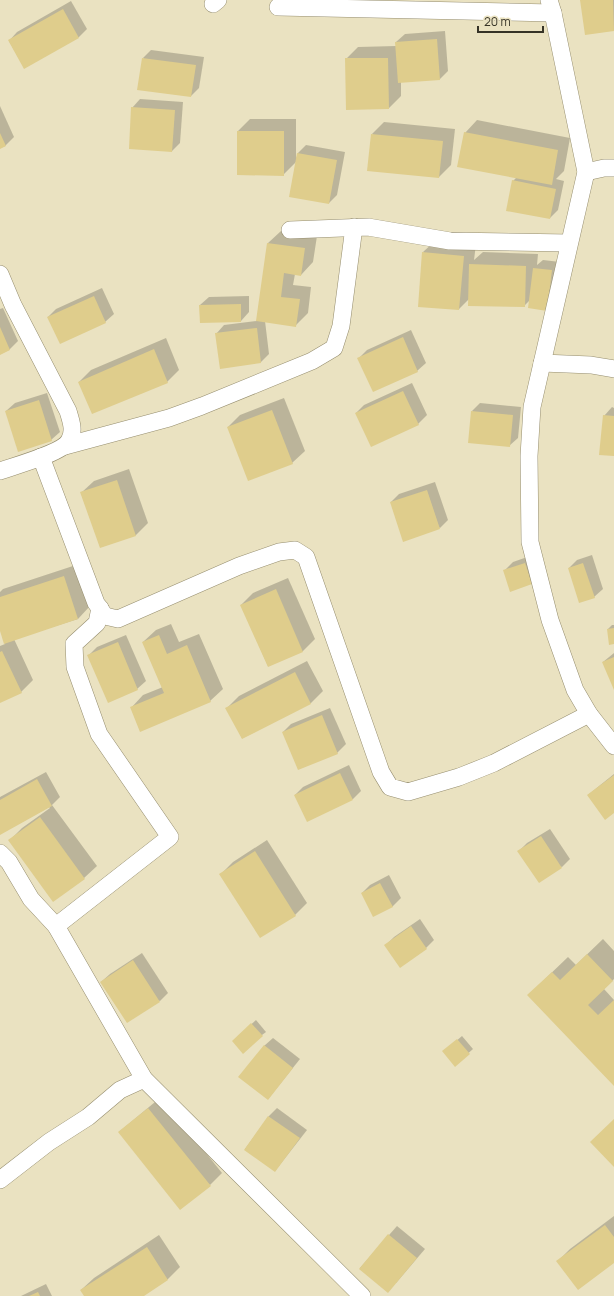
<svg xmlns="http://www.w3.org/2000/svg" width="614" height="1296" font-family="Manrope,sans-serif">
	<rect width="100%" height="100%" fill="#eae2c1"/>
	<g fill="#0003">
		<path d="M581,0H614V30L586,34Z"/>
		<path d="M71,1L87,29L79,37L24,67L9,41L17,32Z"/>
		<path d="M445,31L448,71L440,79L401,82V96L389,108L346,59L358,47L396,46V42L405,34Z"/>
		<path d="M151,50L204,57L199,88L191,96L143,58Z"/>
		<path d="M140,99L183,102L180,143L172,151L132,108Z"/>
		<path d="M0,106L14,137L5,146L0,148Z"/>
		<path d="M250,119H296V159L298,153L306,145L345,152L337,195L329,203L296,162L283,175L238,131Z"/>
		<path d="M477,120L570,138L564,171L556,179L564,181L558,210L550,218L513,181L517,177L465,133Z"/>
		<path d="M384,122L455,129L451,165L439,177L372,134Z"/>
		<path d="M281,231L317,236L313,262L301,275L295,274L293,285L311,287L308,313L295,326L265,321L269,354L261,362L221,368L216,334L224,325L257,321L268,243Z"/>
		<path d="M436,240L476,244L474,260L483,252L538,254L537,265L543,260L560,262L555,302L530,300L524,306L469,299L459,309L423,252Z"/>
		<path d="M102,288L114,314L105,322L48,317L56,309Z"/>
		<path d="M249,296V312L241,321L200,305L209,297Z"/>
		<path d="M3,308L18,341L9,350L0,353V309Z"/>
		<path d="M411,330L426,363L417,371L359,358L367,350Z"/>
		<path d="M166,338L179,370L167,382H79L91,370Z"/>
		<path d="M412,383L427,415L418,424L356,413L364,405Z"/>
		<path d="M47,393L60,432L51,440L6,411L15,403Z"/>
		<path d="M284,398L305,451L292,463L228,427L240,415Z"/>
		<path d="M480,403L521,407L518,438L509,446L472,411Z"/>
		<path d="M612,407L614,408V455L604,416Z"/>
		<path d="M129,469L148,523L136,535L101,547L81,493L94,481Z"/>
		<path d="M435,482L448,520L440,528L391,502L399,494Z"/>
		<path d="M533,555L532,583L511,590L504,571L513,562Z"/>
		<path d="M592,555L603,589L594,597L569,568L577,560Z"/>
		<path d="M76,565L90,606L78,619L14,639L33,680L21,692L0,702V646L5,644L0,628V592L3,589Z"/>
		<path d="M288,578L315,639L303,651L268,666L241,605L253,593Z"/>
		<path d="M171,624L179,642L199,634L223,689L210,701L131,708L143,695L163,687L143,642L156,630Z"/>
		<path d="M612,625H614V643L608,629Z"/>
		<path d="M126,635L146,681L137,689L89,655L97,647Z"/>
		<path d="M614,653V688L603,662Z"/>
		<path d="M307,661L323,691L311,703L242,738L227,708L239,696Z"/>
		<path d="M330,708L346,744L337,753L299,769L283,732L291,724Z"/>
		<path d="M349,765L361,791L353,799L295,795L303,787Z"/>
		<path d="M46,772L60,797L52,805L97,866L84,878L54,900L10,840L22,828L50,808L49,807L0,834V797Z"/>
		<path d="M614,774V812L588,795Z"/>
		<path d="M550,829L570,859L562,867L519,851L527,843Z"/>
		<path d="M267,840L307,903L295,915L221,874L233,862Z"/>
		<path d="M389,875L401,898L392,907L362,893L370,885Z"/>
		<path d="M420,919L434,940L426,948L386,945L394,937Z"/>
		<path d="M603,939L614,951V979L604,989L614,1000V1085L544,980L568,957L576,965Z"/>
		<path d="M142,953L168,993L160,1001L101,982L110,974Z"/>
		<path d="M256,1020L266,1032L262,1035L233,1041Z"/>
		<path d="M462,1036L473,1049L455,1065L448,1048Z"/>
		<path d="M273,1038L300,1059L268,1099L264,1046Z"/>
		<path d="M161,1097L222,1173L210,1185L119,1132Z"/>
		<path d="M277,1108L307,1130L275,1171L245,1149L269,1116Z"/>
		<path d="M614,1216V1261H558L570,1249Z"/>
		<path d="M397,1226L425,1249L396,1283L360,1268Z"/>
		<path d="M159,1235L180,1267L168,1279L142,1296H85L81,1290L94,1278Z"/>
		<path d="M46,1284L52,1296H21Z"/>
	</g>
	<g fill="#dfcd8c">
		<path d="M580,0H613L614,31L585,35Z"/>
		<path d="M63,9L79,38L24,69L8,40Z"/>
		<path d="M437,39L440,80L398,83L395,42Z"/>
		<path d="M142,58L196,65L191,97L137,90Z"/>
		<path d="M345,58H388L389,109L346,110Z"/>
		<path d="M131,107L175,110L172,152L129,149Z"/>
		<path d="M237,131H284V176L237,175Z"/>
		<path d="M464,132L558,150L552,185L457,167Z"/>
		<path d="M0,133L6,146L0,149Z"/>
		<path d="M371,134L443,141L439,178L367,171Z"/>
		<path d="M297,153L337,160L329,204L289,197Z"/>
		<path d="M512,180L556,189L550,219L506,211Z"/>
		<path d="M267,243L305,248L301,276L284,273L281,297L300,299L296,327L256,321Z"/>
		<path d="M422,252L464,256L459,310L418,307Z"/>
		<path d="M469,264L526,266L525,307L468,306Z"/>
		<path d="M533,268L552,270L547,311L528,308Z"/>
		<path d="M94,296L106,323L60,344L47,317Z"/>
		<path d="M241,304V322L200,323L199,305Z"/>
		<path d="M0,327L10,350L0,355Z"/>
		<path d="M257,328L261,363L220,369L215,333Z"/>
		<path d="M403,337L418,372L373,392L357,358Z"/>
		<path d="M154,349L168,383L92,414L78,382Z"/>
		<path d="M403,391L419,425L371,447L355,413Z"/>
		<path d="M39,400L52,441L18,452L5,411Z"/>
		<path d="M272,410L293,464L248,481L227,427Z"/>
		<path d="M471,411L513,415L510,447L468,443Z"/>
		<path d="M603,415L614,416V456L599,455Z"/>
		<path d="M117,480L136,536L100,548L80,492Z"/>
		<path d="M427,490L440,529L403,542L390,502Z"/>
		<path d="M525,563L532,584L510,592L503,570Z"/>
		<path d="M583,563L595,598L579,603L568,568Z"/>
		<path d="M64,576L78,619L4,644L0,631V597Z"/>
		<path d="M276,589L303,652L268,667L240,605Z"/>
		<path d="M614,628V644L609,645L607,629Z"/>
		<path d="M159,635L167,654L187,645L211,702L140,732L130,707L164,693L142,642Z"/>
		<path d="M118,642L138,690L108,703L87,655Z"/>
		<path d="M2,651L22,693L0,703V652Z"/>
		<path d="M614,657V690L602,662Z"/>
		<path d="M295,672L311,704L242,739L225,708Z"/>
		<path d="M322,715L338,754L298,770L282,732Z"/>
		<path d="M340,773L353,800L307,822L294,795Z"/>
		<path d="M614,775V813L605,820L587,795Z"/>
		<path d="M37,779L52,806L0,835V800Z"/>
		<path d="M40,817L85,879L53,902L8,840Z"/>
		<path d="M541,836L562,868L539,883L517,851Z"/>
		<path d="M255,851L296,916L260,938L219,874Z"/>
		<path d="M380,883L393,907L373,917L361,893Z"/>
		<path d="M411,926L427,949L400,968L384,945Z"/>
		<path d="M587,954L613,981L588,1005L598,1015L614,1000V1086L527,995L552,972L560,980Z"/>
		<path d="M133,960L160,1002L127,1023L100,982Z"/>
		<path d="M251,1023L263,1036L243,1054L232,1041Z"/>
		<path d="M457,1039L470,1054L455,1067L442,1051Z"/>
		<path d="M264,1045L293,1068L268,1100L238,1077Z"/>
		<path d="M148,1108L211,1186L180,1210L118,1132Z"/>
		<path d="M268,1116L300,1138L275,1172L244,1150Z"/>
		<path d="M614,1119V1167L590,1142Z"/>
		<path d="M605,1225L614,1237V1263L578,1290L556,1261Z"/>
		<path d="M388,1234L417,1258L388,1293L359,1269Z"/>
		<path d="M147,1247L168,1280L144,1296H84L80,1290Z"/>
		<path d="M38,1292L40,1296H29Z"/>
	</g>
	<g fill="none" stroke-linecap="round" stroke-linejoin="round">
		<defs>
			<g id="street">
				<path d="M549,0L553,13L586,172L532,407L529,456L530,542L550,620L575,690L589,714L614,746"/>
				<path d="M213,4L218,0"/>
				<path d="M278,7L553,13"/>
				<path d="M586,172L604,168H614"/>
				<path d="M290,230L368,227L450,241L569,243"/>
				<path d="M0,274L13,305L68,411C71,421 75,431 69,441C62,453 14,466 0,471"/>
				<path d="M542,363L591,365L614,369"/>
				<path d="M65,446L169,418L202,406L312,361L334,348L341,326L354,227"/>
				<path d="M41,457L96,603L105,616L118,619L239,566L279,552L295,550L306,557L381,772L390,787L408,792L459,777L494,763L589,714"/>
				<path d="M0,853L9,862L31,899L56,926L144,1079L362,1296"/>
				<path d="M56,926L170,837L99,734L75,667L74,644L97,623L100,608"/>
				<path d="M0,1180L49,1142L88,1117L120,1090L144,1079"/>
			</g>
		</defs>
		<use href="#street" stroke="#968e6f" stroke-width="18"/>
		<use href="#street" stroke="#fff" stroke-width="17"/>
	</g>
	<path d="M478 26v6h65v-6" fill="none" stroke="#363326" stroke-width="2"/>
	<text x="484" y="26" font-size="12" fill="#363326" stroke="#eae2c1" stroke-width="3" paint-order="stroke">20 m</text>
</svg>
